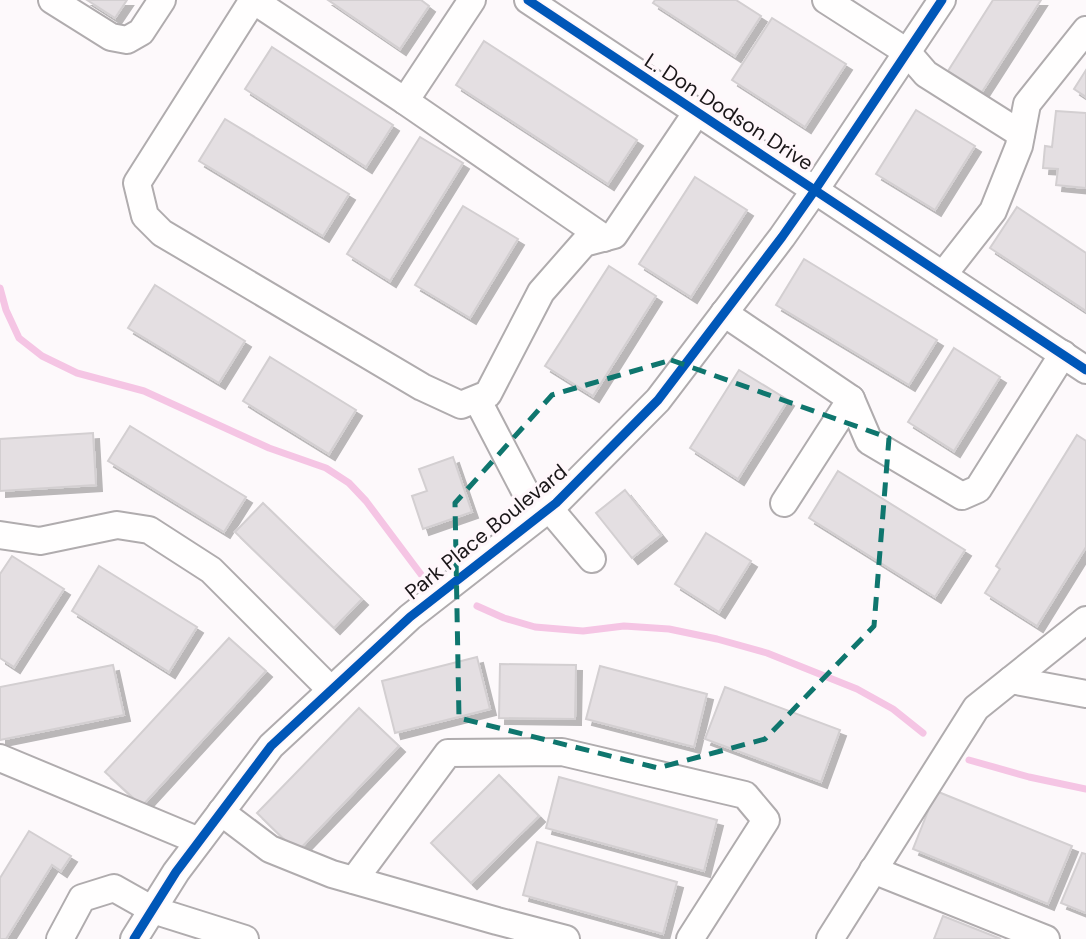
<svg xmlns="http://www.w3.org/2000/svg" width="1086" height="939" font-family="'DM Sans',sans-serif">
	<defs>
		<filter id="shadow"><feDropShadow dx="6" dy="6" stdDeviation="0" flood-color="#0004"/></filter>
	</defs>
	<rect width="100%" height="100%" fill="#fdf9fb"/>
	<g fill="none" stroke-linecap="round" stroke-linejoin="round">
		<g stroke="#f5c5e4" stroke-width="7">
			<path d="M0,288L6,310L19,338L42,356L77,373L144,391L269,448L326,468L349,483L366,501L423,577"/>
			<path d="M477,606L504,618L535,627L583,631L624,626L669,629L717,639L767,653L857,689L893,709L923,733"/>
			<path d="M969,760L1029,777L1086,789"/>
		</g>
	</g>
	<g fill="#e4dfe2" stroke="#d3cfd1" stroke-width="2" filter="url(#shadow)">
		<path d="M87,0H127L115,18Z"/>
		<path d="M328,0H421L429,6L400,49Z"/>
		<path d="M655,0H736L761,16L735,56L653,3Z"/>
		<path d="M993,0H1041L982,92L948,71Z"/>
		<path d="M772,18L846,64L805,127L732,80Z"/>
		<path d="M484,41L637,140L608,184L456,85Z"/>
		<path d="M272,47L393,125L366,167L245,89Z"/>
		<path d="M1086,70V97L1074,89Z"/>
		<path d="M916,110L975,146L935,210L876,174Z"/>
		<path d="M1056,111L1086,113V188L1056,185L1058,169L1043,168L1045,146L1052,147Z"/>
		<path d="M225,119L349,194L323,236L199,161Z"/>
		<path d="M420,137L463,163L390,281L347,254Z"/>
		<path d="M695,177L747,210L691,297L639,264Z"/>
		<path d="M463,206L518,239L470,318L415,285Z"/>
		<path d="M1017,207L1086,253V311L990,248Z"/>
		<path d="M804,259L937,340L909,385L776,305Z"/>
		<path d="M609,266L656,296L593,396L545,366Z"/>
		<path d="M155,285L245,341L219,383L128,328Z"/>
		<path d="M954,348L1000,377L954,451L908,422Z"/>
		<path d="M270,357L356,410L329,454L243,401Z"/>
		<path d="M739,370L788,400L738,479L690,448Z"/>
		<path d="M130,426L246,497L224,532L108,461Z"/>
		<path d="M93,433L96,485L0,491V439Z"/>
		<path d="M1077,435L1086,441V547L1037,626L985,593L1000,569L996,566Z"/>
		<path d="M453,457L472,512L423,529L412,496L427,491L419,469Z"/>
		<path d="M838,471L965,550L935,597L809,518Z"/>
		<path d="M625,490L661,535L632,558L596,513Z"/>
		<path d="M263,503L362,599L334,628L235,532Z"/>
		<path d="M706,533L751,561L719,612L675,584Z"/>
		<path d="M12,556L64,589L14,667L0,658V574Z"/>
		<path d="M99,566L197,627L169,672L72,611Z"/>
		<path d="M229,638L266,671L142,806L105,772Z"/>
		<path d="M477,657L490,709L395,733L382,681Z"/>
		<path d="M500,664L576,665L575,719L499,718Z"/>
		<path d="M113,665L124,715L0,740V687Z"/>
		<path d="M600,666L707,694L694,747L586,719Z"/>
		<path d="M725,687L840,730L821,782L705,739Z"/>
		<path d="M359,708L399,746L297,852L257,813Z"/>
		<path d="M499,775L539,816L471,883L431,843Z"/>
		<path d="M559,777L717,820L704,871L546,828Z"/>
		<path d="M936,791L1072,846L1048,904L913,849Z"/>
		<path d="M29,831L71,856L61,871L52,865L6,939H0V878Z"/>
		<path d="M537,842L677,882L663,934L523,895Z"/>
		<path d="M1082,853L1086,854V913L1061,903Z"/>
		<path d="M943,916L1001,939H934Z"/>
	</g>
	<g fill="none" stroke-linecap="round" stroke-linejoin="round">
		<defs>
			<g id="minor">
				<path d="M52,0L111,37L127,40L141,32L162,0"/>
				<path d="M472,0L405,101L253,0L137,183L145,216L162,233L422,387L461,405L488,394L541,292L584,243L614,235L697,112"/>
				<path d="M528,0L1086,370"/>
				<path d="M826,0L907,52L926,74L1021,134"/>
				<path d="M405,101L604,238"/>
				<path d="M943,275L993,211L1019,146L1027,104L1086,30"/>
				<path d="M724,313L851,399L869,441L962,496L978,489L1063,354"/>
				<path d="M477,399L538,516"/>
				<path d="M784,503L851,399"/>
				<path d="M549,508L592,559"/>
				<path d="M0,535L40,541L117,525L149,530L211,570L331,690"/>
				<path d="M1011,680L1086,694"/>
				<path d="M0,758L199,841"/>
				<path d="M221,812L270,849L332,874L497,921L566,939"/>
				<path d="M873,870L1046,939"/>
				<path d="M354,880L448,753L562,752L745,795L766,820L690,939"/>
				<path d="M60,939L82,898L114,888L153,910L245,939"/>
				<path d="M134,939L176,872L271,746L410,617L556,503L658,400L782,237L815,190L942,0"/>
				<path d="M830,939L976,708L1086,620"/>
			</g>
		</defs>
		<use href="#minor" stroke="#b0acae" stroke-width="30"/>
		<use href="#minor" stroke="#fffefe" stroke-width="26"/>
		<defs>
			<g id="cycleway">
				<path d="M528,0L1086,370"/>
				<path d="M134,939L176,872L271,746L410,617L556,503L658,400L782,237L815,190L942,0"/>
			</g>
		</defs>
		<use href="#cycleway" stroke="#fff7fb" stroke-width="13"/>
		<use href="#cycleway" stroke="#0057b8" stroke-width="9"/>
	</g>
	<path fill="none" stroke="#0f766e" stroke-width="5" stroke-dasharray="14 9" stroke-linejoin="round" d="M671,360L889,438L874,626L765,739L658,768L459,718L455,503L552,395Z"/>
	<g text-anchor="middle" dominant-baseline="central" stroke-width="7" stroke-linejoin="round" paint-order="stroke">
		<g font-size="21" fill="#1a1618" stroke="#fff7fb">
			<text transform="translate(729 112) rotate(33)">L. Don Dodson Drive</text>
			<text transform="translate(486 532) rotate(-39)">Park Place Boulevard</text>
		</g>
	</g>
</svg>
